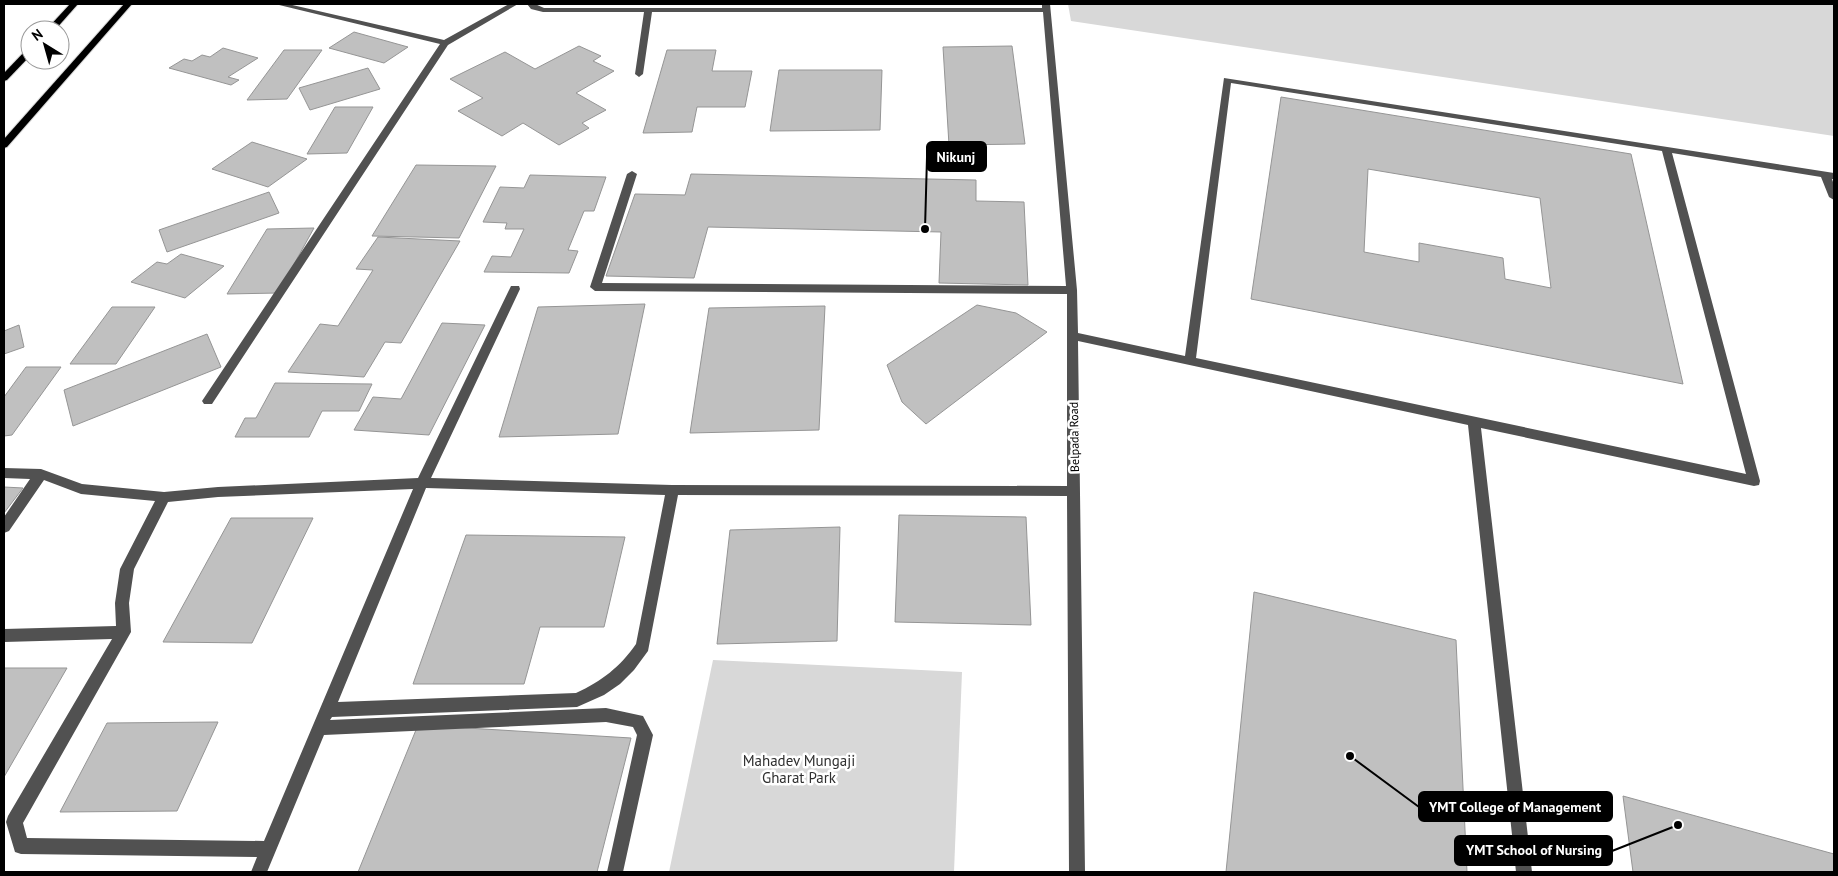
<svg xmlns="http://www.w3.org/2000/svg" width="1838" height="876" font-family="'PT Sans',sans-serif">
	<rect width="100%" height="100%" fill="#fff"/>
	<g fill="#d8d8d8">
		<path d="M1068,4H1834V136L1071,21Z"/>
		<path d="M713,660L962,672L954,872H669Z"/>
	</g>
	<g fill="#c0c0c0" stroke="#959595" fill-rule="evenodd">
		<path d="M354,32L408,47L384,63L329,48Z"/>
		<path d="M579,46L601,56L593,61L614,71L576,93L606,110L582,123L589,128L559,145L523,123L502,136L458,111L483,98L450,79L505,52L535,69Z"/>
		<path d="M1012,46L1025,144L949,145L943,47Z"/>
		<path d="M223,48L258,58L228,77L239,80L231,85L169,68L184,59L192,61L202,55L210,57Z"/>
		<path d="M284,50H322L287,99L247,100Z"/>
		<path d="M667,50H716L712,71H752L745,107H697L692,132L643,133Z"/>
		<path d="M368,68L380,89L310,110L299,88Z"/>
		<path d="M779,70H882L880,130L770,131Z"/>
		<path d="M1281,97L1631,154L1683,384L1251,299ZM1368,169L1540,198L1551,288L1505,279L1503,258L1419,243V262L1364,252Z"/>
		<path d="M335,107H373L347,153L307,154Z"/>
		<path d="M252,142L307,159L268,187L212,169Z"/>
		<path d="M416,165L496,166L459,238L372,236Z"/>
		<path d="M691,174L976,180V201L1024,202L1028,285L939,283L941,232L708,227L694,278L606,276L635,194L685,195Z"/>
		<path d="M530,175L606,177L594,211H584L568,250L578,251L569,273L484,272L492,256L511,257L524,229H505L507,223L483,222L500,187L524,188Z"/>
		<path d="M269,192L279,213L167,252L159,230Z"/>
		<path d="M314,228L278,293L227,294L267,229Z"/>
		<path d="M378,237L460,241L401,343L385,342L364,377L288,372L320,324L338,326L373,270L356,269Z"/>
		<path d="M181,254L224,266L185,298L131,282L157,262L167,264Z"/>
		<path d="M645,304L618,434L499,437L538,307Z"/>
		<path d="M977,305L1016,313L1047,332L926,424L902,402L887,365Z"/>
		<path d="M825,306L819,430L690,433L709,308Z"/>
		<path d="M112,307H155L116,364H70Z"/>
		<path d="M442,323L485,325L429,435L354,430L373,397L401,399Z"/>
		<path d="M19,325L24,347L4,354V331Z"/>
		<path d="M207,334L221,367L73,426L64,390Z"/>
		<path d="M26,367H61L12,435L4,436V397Z"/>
		<path d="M275,383L372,384L359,411H322L309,437H235L245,418H256Z"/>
		<path d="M4,487L23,488L4,513Z"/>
		<path d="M899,515L1026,517L1031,625L895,622Z"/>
		<path d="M231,518H313L252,643L163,642Z"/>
		<path d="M840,527L837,641L717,644L730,530Z"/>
		<path d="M466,535L625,537L604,627H540L524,684H413Z"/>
		<path d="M1254,592L1456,640L1467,872H1226Z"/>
		<path d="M4,668H67L4,777Z"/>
		<path d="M218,722L177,811L60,812L107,723Z"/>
		<path d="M418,725L631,738L597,872H358Z"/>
		<path d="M1623,796L1834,854V872H1633Z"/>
	</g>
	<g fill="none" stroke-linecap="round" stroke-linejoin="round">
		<defs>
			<g id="major">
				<path d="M70,4H78L55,30H46Z"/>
				<path d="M124,4H132L7,147L4,148V139Z"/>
				<path d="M30,48V56L7,80L4,81V73L27,49Z"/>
			</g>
		</defs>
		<use href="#major" stroke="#dbdbdb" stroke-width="2"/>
		<g fill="#515151" fill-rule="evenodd">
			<path d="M275,4H288L444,40L509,4H518L448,45L212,404H204L202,401L440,44Z"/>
			<path d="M527,4H535L544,8H1042V4H1050L1077,290L1078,333L1185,356L1224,78L1834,173V179H1832L1834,185V200L1829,197L1821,177L1672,153L1760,481L1759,485L1754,486L1481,428L1532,872H1516L1468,425L1078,341L1085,872H1069L1067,496L678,495L648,651L634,670L620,684L604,695L577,707L332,717L330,720L606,708L643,716L653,735L623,872H607L637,735L633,727L606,722L324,735L267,872H251L257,857L21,854L15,852L6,822L8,816L112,639L4,642V629L116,626L115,603L120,569L155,501L81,494L44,480L9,531L4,533V517L30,479L4,478V468L41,469L82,484L164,492L218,487L418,478L511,286H519L520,289L431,478L672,485L1067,486V294L595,291L590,287L627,174L632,171L637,174L602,283L1066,286L1043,12H652L643,74L639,77L635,74L644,12H543L531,9ZM1231,83L1662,151L1746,474L1196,358ZM426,488L665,495L636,644C620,667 602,681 576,693L338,702ZM413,489L264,841L27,838L23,823L131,632L129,603L134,569L168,502L218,497Z"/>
		</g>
		<use href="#major" fill="#000" fill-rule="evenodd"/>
	</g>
	<g text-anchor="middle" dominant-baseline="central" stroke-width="5" stroke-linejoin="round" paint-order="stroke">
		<g font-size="12" fill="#000" stroke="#fff">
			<text transform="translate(1074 437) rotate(-91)">Belpada Road</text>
		</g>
		<g font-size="15" fill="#2f2f2f" stroke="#fff">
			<text x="799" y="760">Mahadev Mungaji<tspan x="799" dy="17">Gharat Park</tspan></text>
		</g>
	</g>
	<path fill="none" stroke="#000" stroke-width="2" d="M925 229L927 157M1350 756L1419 807M1678 825L1612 851"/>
	<g fill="#000" stroke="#fff" stroke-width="2">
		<circle cx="925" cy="229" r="5"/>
		<circle cx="1350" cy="756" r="5"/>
		<circle cx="1678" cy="825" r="5"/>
	</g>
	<g fill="#000" stroke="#000" stroke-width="2">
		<rect x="927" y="142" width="59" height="29" rx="5"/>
		<rect x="1419" y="792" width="193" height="29" rx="5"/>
		<rect x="1455" y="836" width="157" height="29" rx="5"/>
	</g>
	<g font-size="14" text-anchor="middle" font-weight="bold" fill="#fff">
		<text x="956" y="162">Nikunj</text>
		<text x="1515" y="812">YMT College of Management</text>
		<text x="1534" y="855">YMT School of Nursing</text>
	</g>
	<rect width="1838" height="876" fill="none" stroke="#000000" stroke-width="10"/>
	<g transform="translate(45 45) rotate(323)"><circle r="24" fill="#ffffff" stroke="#999999"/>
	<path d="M0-4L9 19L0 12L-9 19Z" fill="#000000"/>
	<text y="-8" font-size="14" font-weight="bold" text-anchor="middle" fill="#000000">N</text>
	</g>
</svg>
